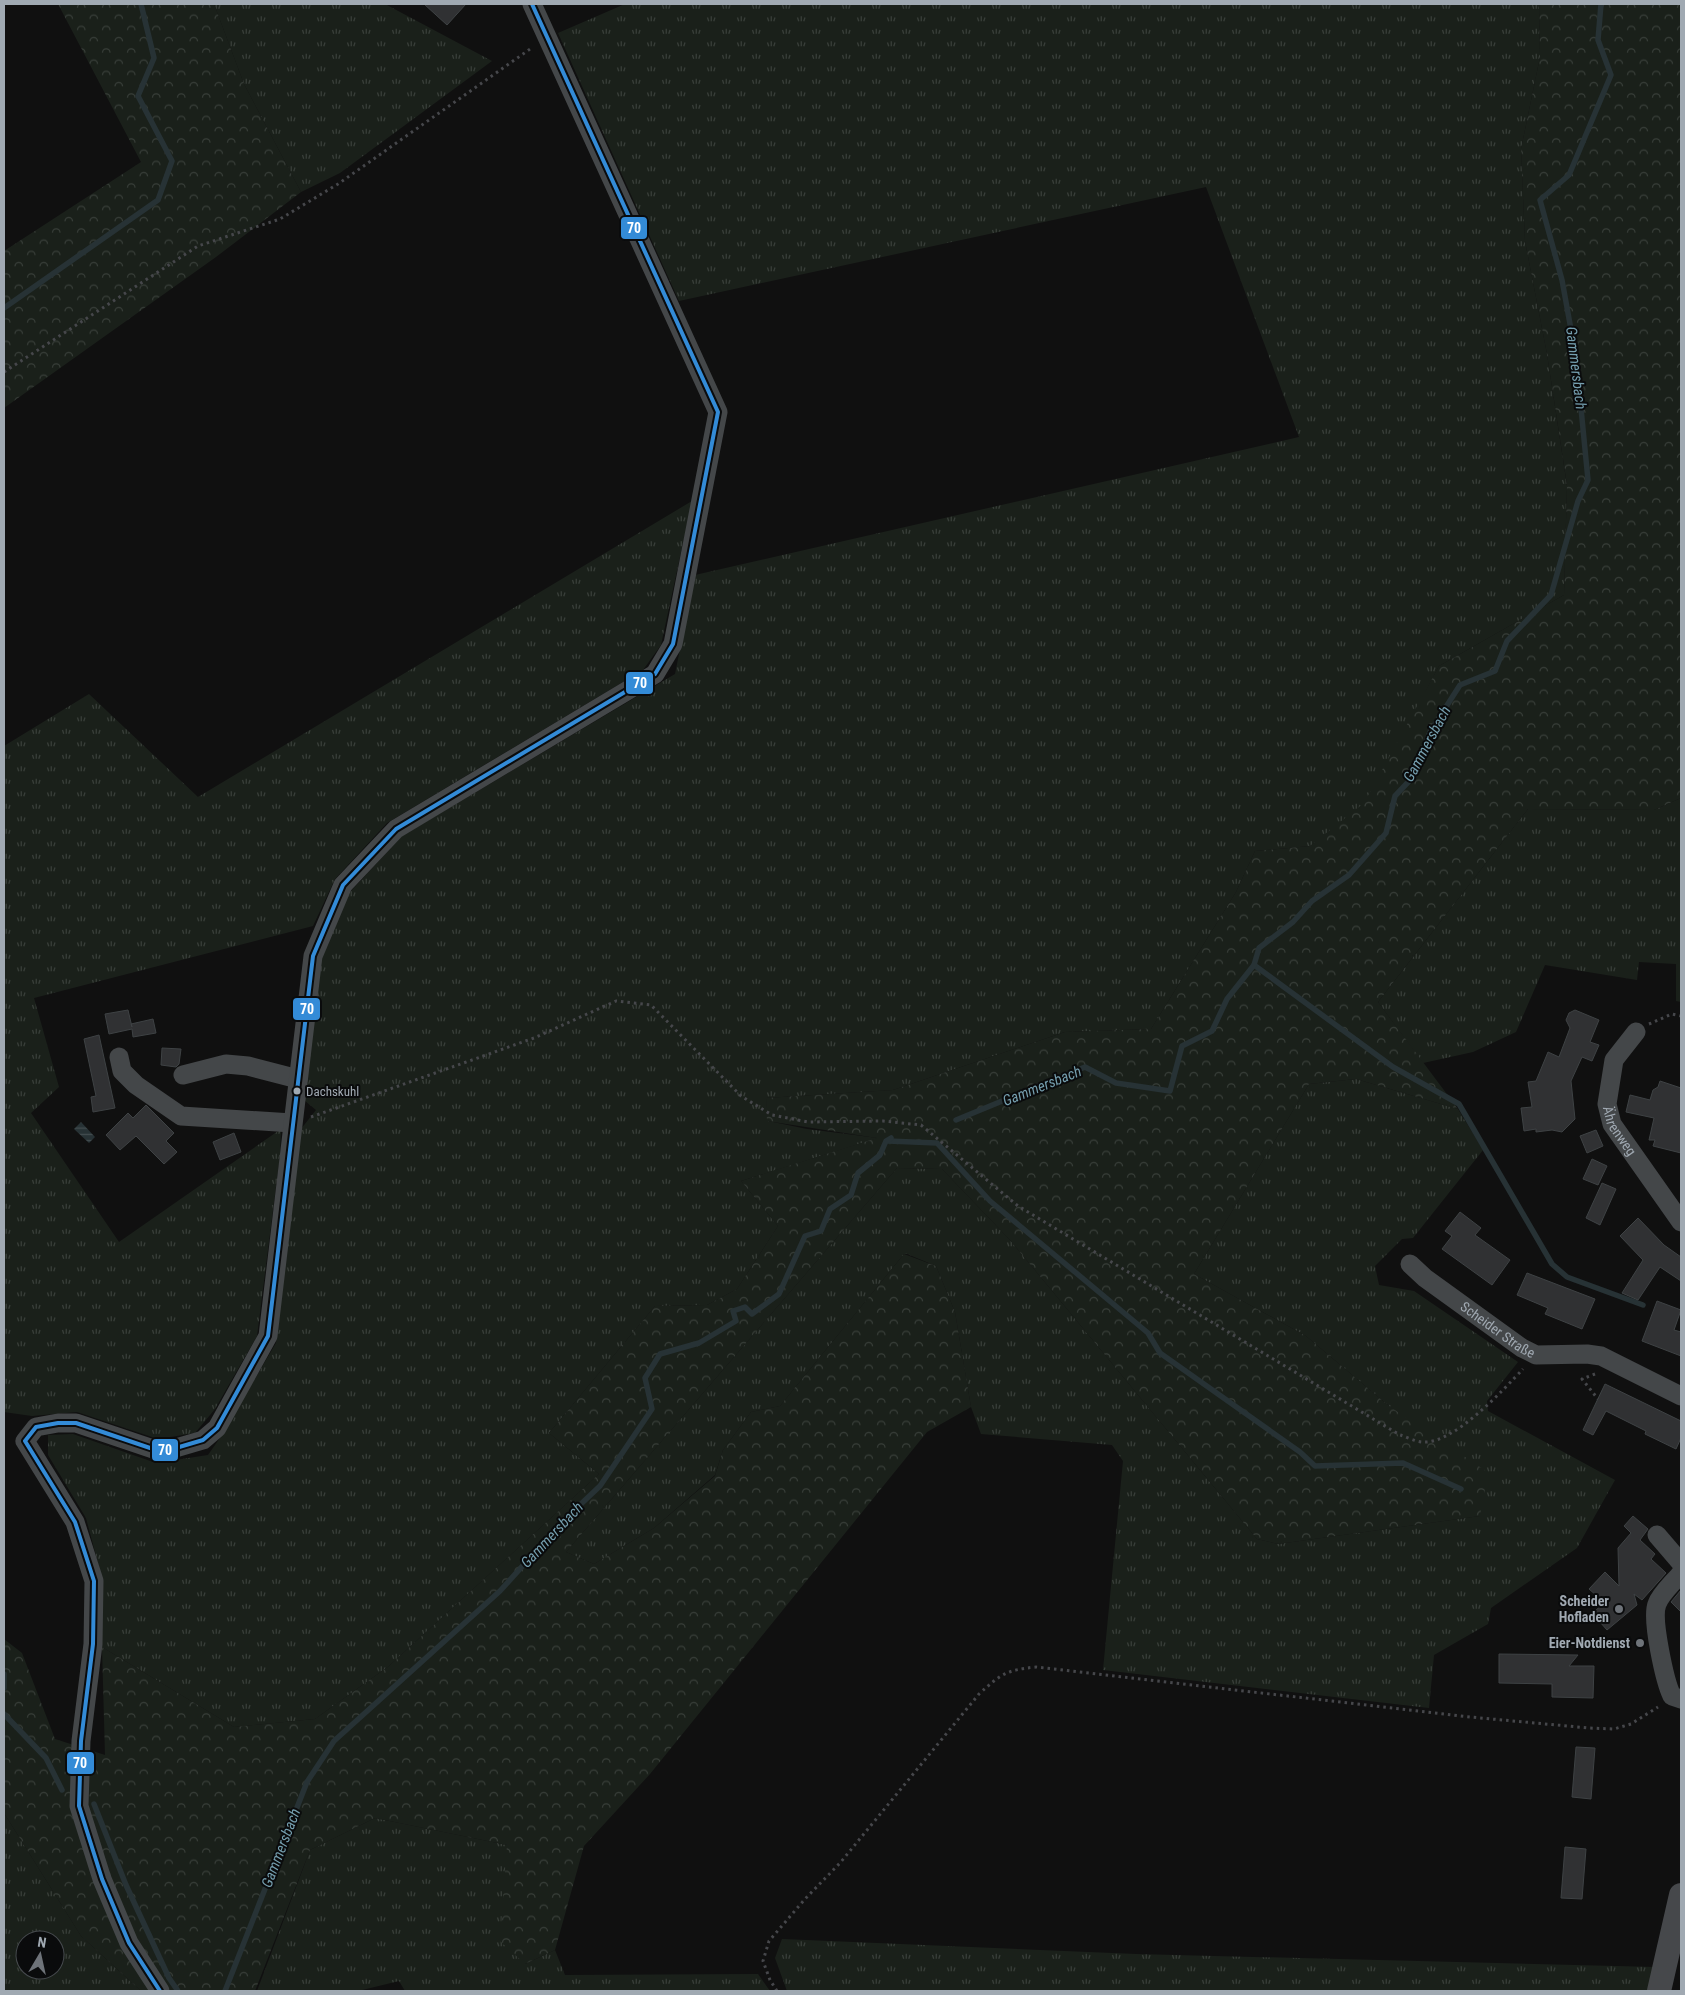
<svg xmlns="http://www.w3.org/2000/svg" width="1685" height="1995" font-family="'Roboto Condensed',sans-serif">
	<defs>
		<pattern id="grass-tufts" width="24" height="20" patternUnits="userSpaceOnUse" patternTransform="scale(1.25)"><rect width="24" height="20" fill="#1a201a"/><path d="M3 7l-1-3M5 7V3M7 7l1-3M15 17l-1-3M17 17v-4M19 17l1-3" fill="none" stroke="#383e39"/></pattern>
		<pattern id="forest-crowns" width="20" height="18" patternUnits="userSpaceOnUse" patternTransform="scale(1.25)"><rect width="20" height="18" fill="#1a201a"/><path d="M2 6a3 3 0 1 1 6 0M12 15a3 3 0 1 1 6 0" fill="none" stroke="#383e39"/></pattern>
		<pattern id="water-rules" width="6" height="5" patternUnits="userSpaceOnUse" patternTransform="scale(1.25)"><rect width="6" height="5" fill="#273235"/><path d="M0 2.5h6" fill="none" stroke="#434d50"/></pattern>
	</defs>
	<rect width="100%" height="100%" fill="#101010"/>
	<g fill="url(#grass-tufts)" fill-rule="evenodd">
		<path d="M214,4H385L492,61L340,173L301,192L244,84Z"/>
		<path d="M625,4H1539L1540,57L1521,149L1525,241L1547,354L1567,486L1564,595L1439,666L1364,808L1310,846L1255,851L1236,892L1151,1029L1065,1032L893,1090L766,1098L768,1121L807,1129L878,1138L741,1181L778,1226L737,1289L707,1305L655,1306L549,1433L599,1474L389,1666L315,1719L234,1727L102,1647V1578L86,1518L48,1455V1435L73,1434L156,1463L208,1455L222,1435L276,1343L301,1129L316,1110L304,1100L321,958L350,892L402,836L675,674L695,575L1299,437L1206,187L679,301L558,33Z"/>
		<path d="M692,501L661,645L643,670L387,823L335,879L313,926L34,998L59,1087L31,1113L119,1242L281,1129L280,1155L257,1336L215,1409L195,1433L158,1439L77,1412L32,1416L4,1412V746L89,694L198,797Z"/>
		<path d="M1681,798V1002L1676,1001V964L1639,962L1637,980L1545,965L1516,1032L1473,1052L1423,1063L1378,1002L1528,809L1654,810Z"/>
		<path d="M1356,1079L1458,1109L1483,1150L1413,1238L1402,1239L1375,1266L1379,1285L1414,1291L1518,1362L1487,1401L1488,1411L1615,1480L1577,1548L1491,1608L1488,1624L1434,1655L1429,1708L1103,1670L1123,1461L1112,1445L981,1434L971,1407L955,1312L936,1266L907,1254H904L780,1406L751,1412L723,1450L715,1475L654,1528L594,1564L566,1552L897,1168L942,1169L1010,1240L1257,1539L1278,1544L1480,1516L1389,1406L1306,1336L1194,1274L1309,1084Z"/>
		<path d="M4,1813L81,1936L141,1991H4ZM25,1940H55V1970H25Z"/>
		<path d="M375,1818L507,1845L525,1964L555,1950L565,1975L758,1974L770,1991H405L399,1981L358,1991H257L310,1850Z"/>
		<path d="M782,1939L1136,1954L1655,1967L1650,1991H787L775,1958Z"/>
	</g>
	<g fill="url(#forest-crowns)">
		<path d="M58,4H214L244,84L301,192L216,257L4,408V251L141,162Z"/>
		<path d="M1539,4H1681V798L1654,810L1528,809L1378,1002L1458,1109L1356,1079L1309,1084L1194,1274L1306,1336L1389,1406L1486,1471L1485,1489L1480,1516L1278,1544L1257,1539L1010,1240L942,1169L897,1168L566,1552L594,1564L654,1528L715,1476L723,1450L751,1412L780,1406L904,1254L936,1266L955,1312L971,1407L927,1432L650,1774L584,1846L555,1950L525,1964L500,1941L507,1845L375,1818L310,1850L255,1991H141L81,1936L4,1813V1639L22,1653L55,1739L105,1755L102,1647L234,1727L315,1719L389,1666L599,1474L549,1433L655,1306L707,1305L737,1289L778,1226L741,1181L877,1138L767,1121L766,1098L893,1090L1065,1032L1151,1029L1236,892L1255,851L1310,846L1364,803L1439,666L1564,595L1567,485L1547,354L1525,241L1521,149L1540,57Z"/>
	</g>
	<path fill="url(#water-rules)" d="M81,1122L95,1137L89,1143L74,1129Z"/>
	<g fill="none" stroke-linecap="round" stroke-linejoin="round">
		<g stroke="#273235" stroke-width="5.5">
			<path d="M4,308L158,200L172,161L138,96L154,58L141,4"/>
			<path d="M1254,965L1393,1067L1459,1104L1552,1264L1567,1277L1643,1305"/>
			<path d="M956,1120L1085,1067L1116,1083L1170,1091L1182,1046L1212,1031L1227,999L1254,965L1259,948L1293,922L1312,901L1349,875L1386,833L1395,796L1411,779L1430,732L1460,685L1495,671L1507,641L1551,595L1578,501L1588,480L1576,357L1562,280L1540,200L1569,175L1611,75L1598,40L1601,4"/>
			<path d="M888,1141L937,1143L990,1201L1148,1333L1160,1353L1300,1452L1315,1466L1403,1463L1461,1489"/>
			<path d="M4,1674V1688"/>
			<path d="M4,1714L46,1758L62,1790"/>
			<path d="M94,1804L126,1885L169,1978L178,1991"/>
			<path d="M225,1991L307,1782L334,1741L500,1591L564,1520L600,1486L652,1409L645,1378L660,1354L699,1343L736,1321L733,1311L745,1307L752,1314L779,1294L805,1236L821,1231L830,1209L851,1195L858,1173L880,1155L886,1141L891,1138"/>
		</g>
	</g>
	<g fill="#303133" stroke="#3e4244">
		<path d="M424,4H466L447,25Z"/>
		<path d="M128,1010L132,1027L131,1024L153,1019L156,1033L133,1037L132,1029L109,1034L105,1014Z"/>
		<path d="M1575,1010L1599,1020L1590,1042L1599,1045L1592,1061L1582,1057L1571,1081L1575,1119L1562,1132L1552,1130L1536,1132V1129L1524,1131L1521,1108L1532,1107L1528,1082L1536,1081L1548,1052L1559,1057L1570,1028L1566,1020L1569,1013Z"/>
		<path d="M99,1035L115,1108L93,1112L91,1097L96,1096L84,1039Z"/>
		<path d="M162,1048L181,1049L179,1064L176,1067L161,1065Z"/>
		<path d="M1660,1081L1681,1088V1153L1653,1146L1655,1140H1649L1654,1118L1626,1112L1630,1095L1650,1100L1653,1090L1658,1087Z"/>
		<path d="M146,1105L174,1133L166,1141L177,1152L164,1164L136,1136L120,1150L106,1135L128,1113L133,1118Z"/>
		<path d="M1596,1130L1603,1146L1587,1153L1580,1136Z"/>
		<path d="M234,1133L241,1152L220,1160L213,1142Z"/>
		<path d="M1592,1159L1607,1166L1598,1185L1583,1179Z"/>
		<path d="M1602,1183L1616,1189L1600,1225L1586,1218Z"/>
		<path d="M1460,1212L1481,1228L1475,1235L1510,1260L1492,1285L1442,1249L1452,1236L1445,1231Z"/>
		<path d="M1638,1218L1664,1245L1681,1257V1281L1660,1267L1638,1300L1622,1293L1643,1260L1620,1236Z"/>
		<path d="M1527,1273L1595,1299L1582,1329L1545,1314L1548,1308L1517,1295Z"/>
		<path d="M1657,1301L1681,1310L1674,1330L1681,1332V1356L1642,1341Z"/>
		<path d="M1605,1384L1681,1421V1438L1676,1449L1645,1434L1646,1431L1606,1411L1593,1435L1583,1430Z"/>
		<path d="M1633,1516L1648,1529L1640,1540L1655,1554L1651,1559L1666,1573L1642,1600L1634,1594L1637,1605L1607,1630L1592,1613L1605,1603L1589,1589L1605,1572L1619,1586L1618,1548L1631,1533L1624,1526Z"/>
		<path d="M1681,1590V1612L1671,1602Z"/>
		<path d="M1499,1654L1578,1655L1569,1666H1594L1593,1698L1552,1697V1684L1499,1683Z"/>
		<path d="M1576,1747L1595,1748L1591,1799L1572,1797Z"/>
		<path d="M1565,1847L1586,1849L1582,1899L1561,1898Z"/>
	</g>
	<g fill="none" stroke-linecap="round" stroke-linejoin="round">
		<g stroke="#46474b" stroke-width="3" stroke-dasharray="2.5 4" stroke-linecap="butt">
			<path d="M4,372L198,246L280,219L338,184L533,47"/>
			<path d="M1649,1024L1672,1014L1681,1016"/>
			<path d="M311,1117L534,1038L616,1001L651,1005L741,1096L772,1115L808,1122L883,1121L921,1125L1018,1206L1400,1435C1407,1437 1416,1442 1423,1442C1454,1444 1503,1390 1523,1369"/>
			<path d="M1595,1374L1582,1379L1598,1399"/>
			<path d="M777,1991L770,1980L763,1961L769,1941L805,1899L840,1863L979,1694C1001,1674 1006,1670 1036,1667L1470,1717L1589,1728L1614,1729L1631,1724L1658,1707"/>
		</g>
		<g stroke="#444749" stroke-width="19">
			<path id="s1" d="M1636,1032L1614,1060L1607,1104L1612,1124L1681,1222"/>
			<path d="M119,1057L122,1071L136,1085L181,1116L292,1123"/>
			<path d="M183,1075L226,1064L248,1066L298,1079"/>
			<path id="s2" d="M1410,1264L1425,1278L1522,1348L1536,1355L1587,1354L1601,1356L1681,1396"/>
			<path d="M1657,1535L1681,1563"/>
			<path d="M1681,1573C1674,1582 1661,1593 1657,1604C1651,1619 1665,1682 1672,1696L1681,1699"/>
			<path d="M160,1991L129,1943L102,1879L79,1806L81,1741L93,1644L94,1581L75,1522L25,1441L36,1427L58,1423H76L156,1450H169L203,1440L217,1428L268,1336L313,956L343,885L396,829L655,674L673,644L718,412L532,4"/>
		</g>
		<path stroke="#46484b" stroke-width="24" d="M1659,1991L1681,1895"/>
		<defs>
			<path id="bus-1" d="M160,1991L129,1943L102,1879L79,1806L81,1741L93,1644L94,1581L75,1522L25,1441L36,1427L58,1423H76L156,1450H169L203,1440L217,1428L268,1336L313,956L343,885L396,829L655,674L673,644L718,412L532,4"/>
		</defs>
		<use href="#bus-1" stroke="#0a0b0c" stroke-width="8"/>
		<use href="#bus-1" stroke="#338bd7" stroke-width="4"/>
	</g>
	<circle fill="#a0a9b2" stroke="#0a0b0c" stroke-width="2" cx="297" cy="1091" r="4.5"/>
	<g fill="#6e7379" stroke="#0a0b0c" stroke-width="2">
		<circle cx="1619" cy="1609" r="5"/>
		<circle cx="1640" cy="1643" r="5"/>
	</g>
	<g text-anchor="middle" dominant-baseline="central" stroke-width="4" stroke-linejoin="round" paint-order="stroke">
		<g font-size="13" fill="#a0a9b2" stroke="#0a0b0c" text-anchor="start">
			<text x="306" y="1091">Dachskuhl</text>
		</g>
		<g font-size="14" fill="#a0a9b2" stroke="#0a0b0c">
			<text stroke="none"><textPath href="#s1" startOffset="110">Ährenweg</textPath></text>
			<text stroke="none"><textPath href="#s2" startOffset="110">Scheider Straße</textPath></text>
		</g>
		<g font-size="14" font-weight="bold" fill="#a0a9b2" stroke="#0a0b0c" text-anchor="end">
			<text x="1609" y="1601">Scheider<tspan x="1609" dy="16">Hofladen</tspan></text>
			<text x="1630" y="1643">Eier-Notdienst</text>
		</g>
		<g font-size="15" font-style="italic" fill="#759faf" stroke="#0a0b0c">
			<text transform="translate(1576 368) rotate(83)">Gammersbach</text>
			<text transform="translate(1427 744) rotate(-62)">Gammersbach</text>
			<text transform="translate(1042 1086) rotate(-22)">Gammersbach</text>
			<text transform="translate(552 1535) rotate(-47)">Gammersbach</text>
			<text transform="translate(281 1848) rotate(-69)">Gammersbach</text>
		</g>
	</g>
	<g stroke="#0a0b0c" stroke-width="2">
		<rect x="620" y="216" width="28" height="24" rx="5" fill="#338bd7"/>
		<rect x="625" y="671" width="29" height="24" rx="5" fill="#338bd7"/>
		<rect x="292" y="997" width="29" height="24" rx="5" fill="#338bd7"/>
		<rect x="151" y="1438" width="28" height="24" rx="5" fill="#338bd7"/>
		<rect x="66" y="1751" width="29" height="24" rx="5" fill="#338bd7"/>
	</g>
	<g font-size="14" text-anchor="middle" font-weight="bold" fill="#fff">
		<text x="634" y="233">70</text>
		<text x="640" y="688">70</text>
		<text x="307" y="1014">70</text>
		<text x="165" y="1455">70</text>
		<text x="80" y="1768">70</text>
	</g>
	<rect width="1685" height="1995" fill="none" stroke="#a0a9b2" stroke-width="10"/>
	<g transform="translate(40 1955) rotate(9)"><circle r="24" fill="#0a0b0c" stroke="#464a4e"/>
	<path d="M0-4L9 19L0 12L-9 19Z" fill="#6e7379"/>
	<text y="-8" font-size="14" font-weight="bold" text-anchor="middle" fill="#a0a9b2">N</text>
	</g>
</svg>
